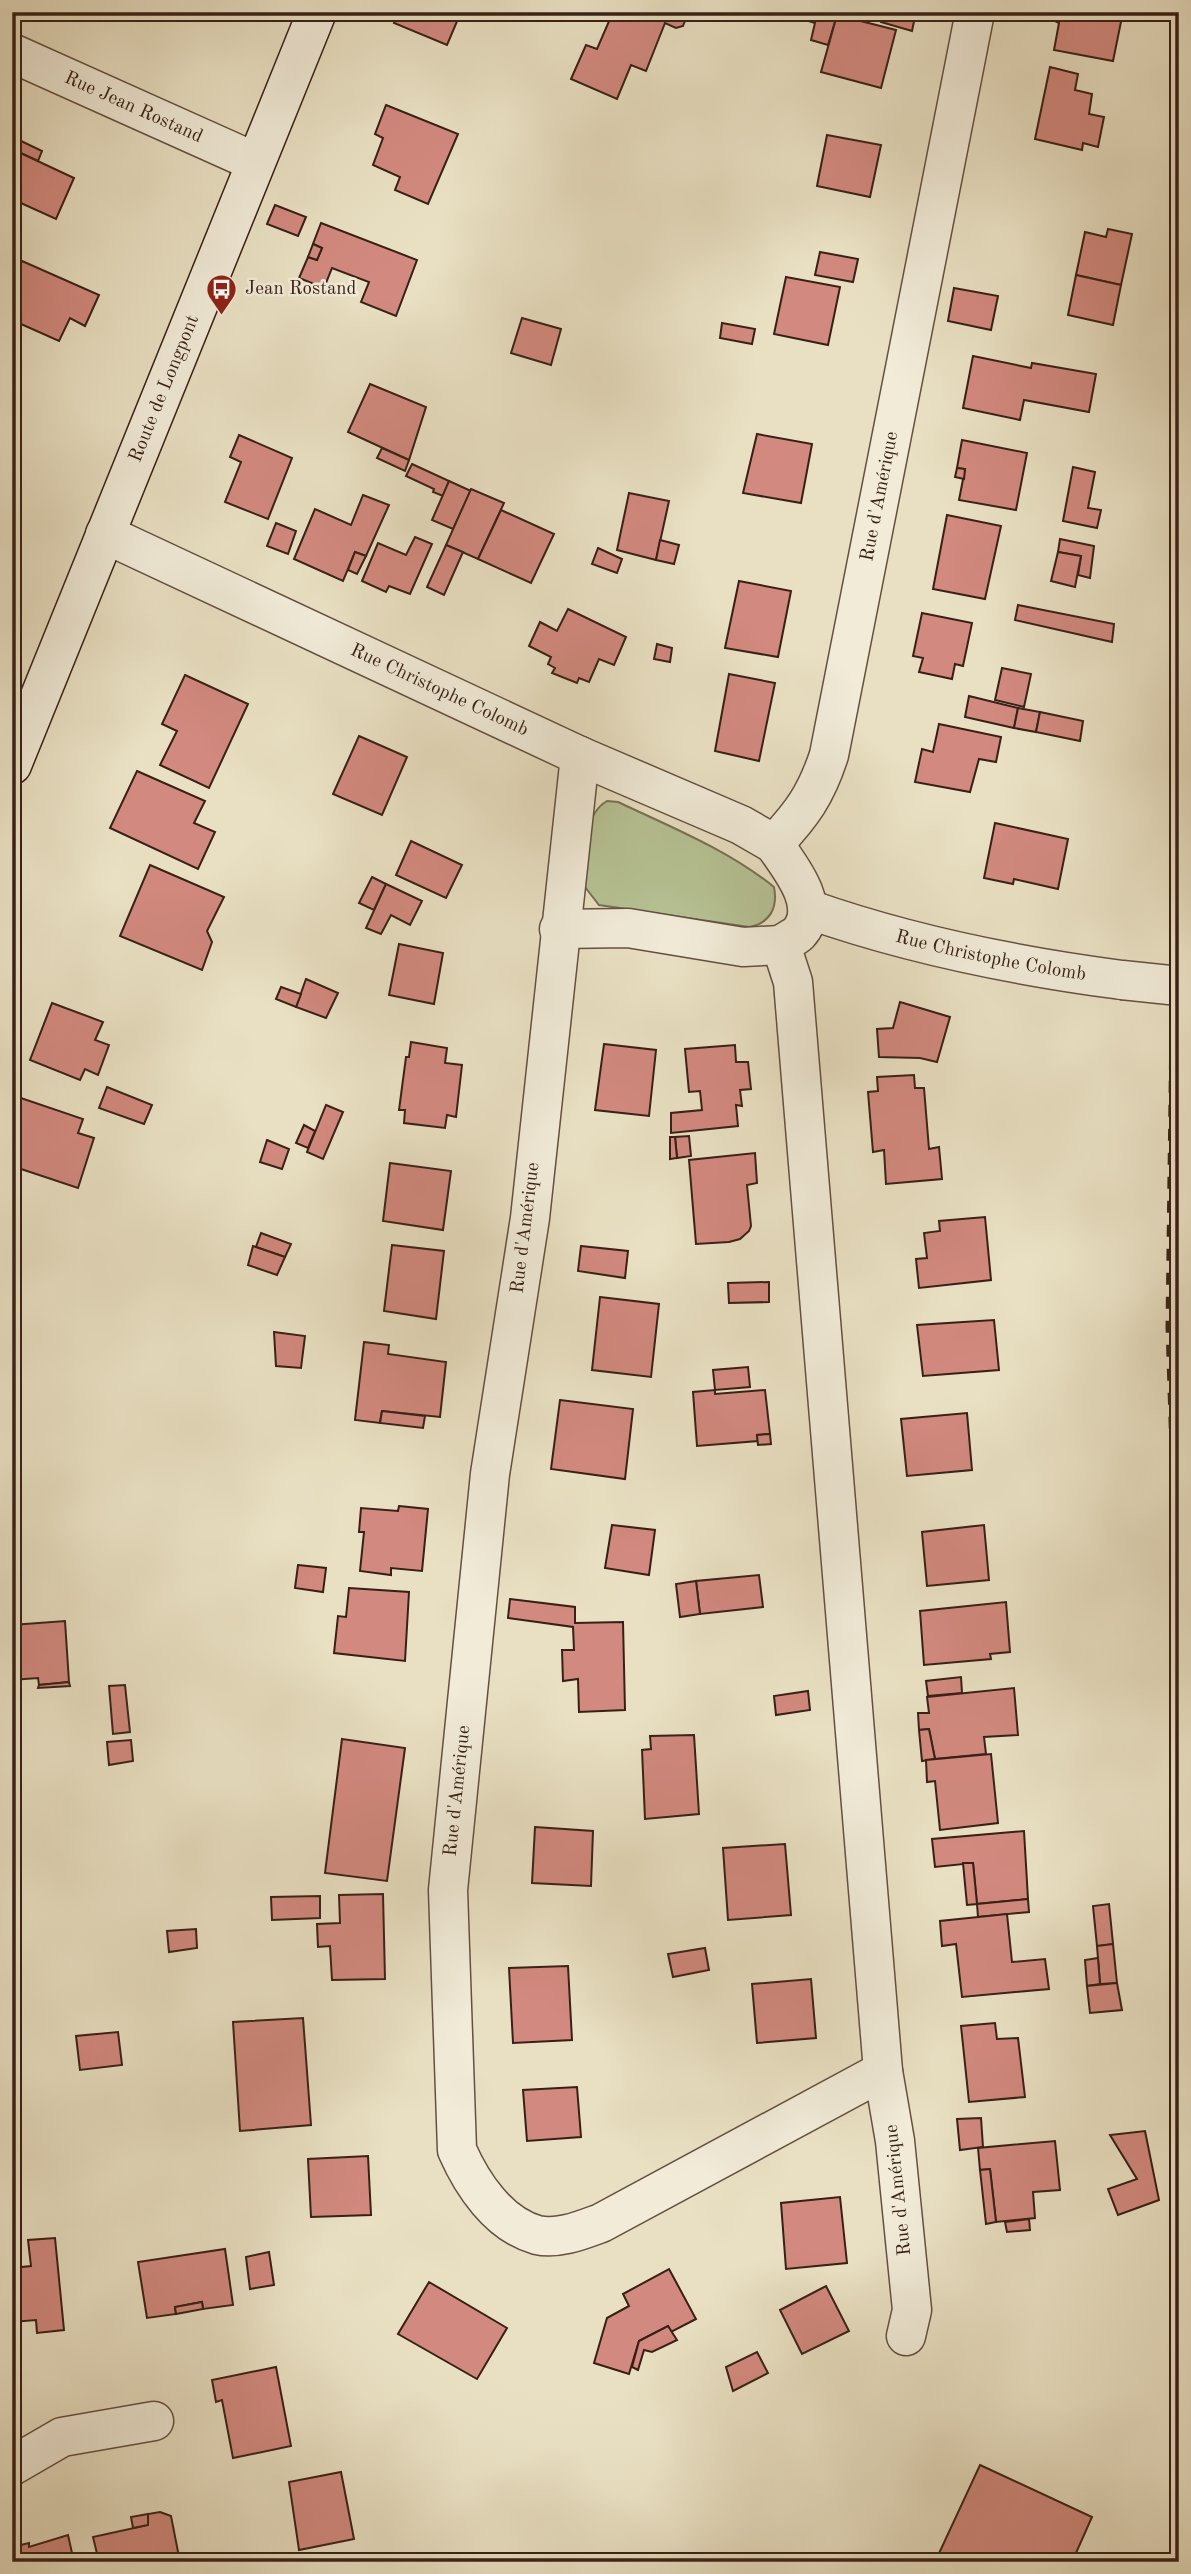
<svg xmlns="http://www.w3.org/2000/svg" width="1191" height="2574" font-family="'Old Standard TT',serif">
	<rect width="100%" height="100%" fill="#e9e0c3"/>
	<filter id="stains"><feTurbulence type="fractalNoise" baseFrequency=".00286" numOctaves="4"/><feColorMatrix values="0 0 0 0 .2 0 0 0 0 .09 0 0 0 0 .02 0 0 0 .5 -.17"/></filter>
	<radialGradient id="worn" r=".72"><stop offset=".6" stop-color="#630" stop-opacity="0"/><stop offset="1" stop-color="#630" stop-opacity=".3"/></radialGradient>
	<path fill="#b6c294" stroke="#777155" stroke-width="2" d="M607,801L618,802C671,827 728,850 774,887C778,908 770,923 749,927L599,905L585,887C587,858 580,817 607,801Z"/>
	<g fill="#d2897f" stroke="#382016" stroke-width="2">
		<path d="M398,12H461L447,45L394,23Z"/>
		<path d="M613,12H684L686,18L683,26L676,28L665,23L646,71L631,65L617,99L571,79L586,45L597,49Z"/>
		<path d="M780,12H838L828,45L811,40L815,23Z"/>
		<path d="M883,12H916L912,31L881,22Z"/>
		<path d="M1052,12H1123L1113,61L1054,50L1059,23L1051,19Z"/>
		<path d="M837,15L896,30L881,88L821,72Z"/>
		<path d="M1050,67L1078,74L1075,90L1092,94L1089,114L1104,117L1098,147L1083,143L1082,150L1035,139Z"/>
		<path d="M386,105L458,134L428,204L395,190L400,177L373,165L383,138L375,134Z"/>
		<path d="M827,135L881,145L870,197L817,186Z"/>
		<path d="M19,140L42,151L38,161L14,150Z"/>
		<path d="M12,149L74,178L56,219L12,199Z"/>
		<path d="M275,205L306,217L298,236L267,224Z"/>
		<path d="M321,223L417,260L396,316L361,302L369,282L332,268L324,288L299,278L308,257L317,260L322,248L313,244Z"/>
		<path d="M1108,229L1132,234L1121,285L1076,275L1085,232L1106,237Z"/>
		<path d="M313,244L322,248L317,260L308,257Z"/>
		<path d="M820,252L858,259L853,282L815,275Z"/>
		<path d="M22,261L99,295L85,326L70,318L59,341L12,320V283Z"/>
		<path d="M1076,275L1121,285L1113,325L1068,315Z"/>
		<path d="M786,277L840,287L828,345L774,334Z"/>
		<path d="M954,288L998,296L991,330L948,321Z"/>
		<path d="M522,318L561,329L551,365L511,353Z"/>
		<path d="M722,323L755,329L752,344L720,338Z"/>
		<path d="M973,356L1031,368L1032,363L1096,374L1089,412L1024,400L1020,420L963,408Z"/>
		<path d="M370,384L426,407L409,460L348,432Z"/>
		<path d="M757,434L812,444L801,503L743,493Z"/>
		<path d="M239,435L292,458L268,519L225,502L241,462L230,457Z"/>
		<path d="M962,440L1027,453L1016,510L959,500L965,469L957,468Z"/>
		<path d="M382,448L409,460L405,471L377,458Z"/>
		<path d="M412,464L449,481L443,496L433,492L434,489L406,476Z"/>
		<path d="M1073,467L1095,472L1088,508L1101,510L1097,528L1063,521Z"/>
		<path d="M957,468L965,469L964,479L955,477Z"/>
		<path d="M449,481L471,491L453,529L432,520Z"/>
		<path d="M471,489L504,503L478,559L446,545Z"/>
		<path d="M629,493L669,501L656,560L617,550Z"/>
		<path d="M363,495L389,505L366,556L355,552L343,581L294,559L315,509L351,525Z"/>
		<path d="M501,510L554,534L531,583L478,559Z"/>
		<path d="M947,515L1001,526L985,599L933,589Z"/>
		<path d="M276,523L296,531L288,554L267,546Z"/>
		<path d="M415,537L432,544L410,594L389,586L386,592L362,581L378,543L406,555Z"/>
		<path d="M1060,539L1094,546L1090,578L1078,575L1081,556L1058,552Z"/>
		<path d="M660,540L679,545L674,564L656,560Z"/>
		<path d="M446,545L463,552L444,595L427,587Z"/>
		<path d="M598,548L622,559L617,573L592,564Z"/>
		<path d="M355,552L366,556L357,574L348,570Z"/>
		<path d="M1058,552L1081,556L1075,587L1051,581Z"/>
		<path d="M739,581L791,591L778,657L725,648Z"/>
		<path d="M1018,605L1114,624L1112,642L1015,620Z"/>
		<path d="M568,609L626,637L614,665L599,659L589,682L579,678L577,683L552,673L555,668L548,664L551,657L529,646L540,622L557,631Z"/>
		<path d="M922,613L972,623L963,666L955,664L952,679L919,672L923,658L913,656Z"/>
		<path d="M657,644L672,648L670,662L654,659Z"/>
		<path d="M1002,668L1031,674L1024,707L995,700Z"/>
		<path d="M729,674L775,683L759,761L715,751Z"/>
		<path d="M185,675L248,704L209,788L160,765L177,731L162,724Z"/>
		<path d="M969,696L1018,708L1014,728L965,717Z"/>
		<path d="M1018,708L1040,712L1036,732L1014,728Z"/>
		<path d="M1040,712L1083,721L1080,741L1036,732Z"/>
		<path d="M939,724L1001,737L996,762L979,759L970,792L915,782L922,749L933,752Z"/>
		<path d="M359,736L407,757L382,815L333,794Z"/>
		<path d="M137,771L205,801L194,823L215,832L198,869L110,828Z"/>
		<path d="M995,823L1068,839L1058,889L1014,879L1013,884L984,878Z"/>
		<path d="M411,841L462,865L446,898L396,875Z"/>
		<path d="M150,865L224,897L207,931L212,942L202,970L120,936Z"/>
		<path d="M372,877L386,884L374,910L359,903Z"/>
		<path d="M386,884L422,901L410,925L391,915L381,934L366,928Z"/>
		<path d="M399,944L443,953L434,1004L389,995Z"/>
		<path d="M306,979L338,993L326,1018L296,1007Z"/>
		<path d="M281,987L301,994L296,1007L276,999Z"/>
		<path d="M900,1002L950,1017L937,1062L920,1058L879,1057L877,1029L893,1028Z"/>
		<path d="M52,1003L103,1022L95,1040L109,1045L98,1075L85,1069L80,1080L30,1060Z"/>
		<path d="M411,1042L447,1048L445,1063L462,1065L456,1117L447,1115L445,1128L404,1123L405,1110H399L406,1057H409Z"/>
		<path d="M604,1044L656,1050L649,1116L595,1110Z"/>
		<path d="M735,1045L736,1062H748L751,1089L740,1090L742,1106L736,1105L738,1126L671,1133V1113L702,1110L700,1091L689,1092L685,1049Z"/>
		<path d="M914,1075L915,1088H924L929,1149L939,1147L942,1179L886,1184L884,1150L873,1152L868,1092L878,1091L877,1077Z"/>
		<path d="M107,1087L152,1105L144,1124L99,1108Z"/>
		<path d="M12,1095L83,1119L78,1133L94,1138L78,1188L12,1166Z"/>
		<path d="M326,1105L343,1112L323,1159L307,1152Z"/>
		<path d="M304,1125L315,1131L308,1148L296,1143Z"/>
		<path d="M689,1136L691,1156L677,1158L675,1137Z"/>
		<path d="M670,1137H675L677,1158L670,1159Z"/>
		<path d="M267,1140L289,1149L282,1169L260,1162Z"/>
		<path d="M755,1153L757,1183L747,1185L751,1226L749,1231L740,1239L729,1242L696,1244L689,1160Z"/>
		<path d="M390,1163L451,1171L443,1230L383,1221Z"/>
		<path d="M985,1217L991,1280L919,1288L916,1259L927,1258L924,1233L940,1231L939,1221Z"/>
		<path d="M261,1233L291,1244L285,1257L256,1247Z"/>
		<path d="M392,1245L444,1251L436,1319L384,1311Z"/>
		<path d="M253,1246L285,1257L277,1275L248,1265Z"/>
		<path d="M581,1246L628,1251L625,1278L578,1271Z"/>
		<path d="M769,1282V1302L729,1303L728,1283Z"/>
		<path d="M600,1297L659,1304L651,1377L592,1370Z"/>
		<path d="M994,1320L999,1370L923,1376L917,1325Z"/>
		<path d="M274,1332L305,1336L301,1368L276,1366Z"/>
		<path d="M364,1342L389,1345L388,1354L446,1362L440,1417L382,1411L380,1423L355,1420Z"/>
		<path d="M748,1367L750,1387L715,1390L713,1370Z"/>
		<path d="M715,1390V1394L765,1390L770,1434L757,1435L758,1441L697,1446L693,1392Z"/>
		<path d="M560,1400L633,1409L625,1479L551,1469Z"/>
		<path d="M382,1411L425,1416L423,1428L380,1423Z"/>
		<path d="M967,1413L972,1470L907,1476L901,1419Z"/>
		<path d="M770,1434L771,1444L758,1445L757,1435Z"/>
		<path d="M399,1506L428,1509L422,1571L391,1568V1575L360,1571L364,1532H359L361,1508L398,1511Z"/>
		<path d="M612,1525L655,1530L649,1575L605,1568Z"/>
		<path d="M984,1525L989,1580L927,1586L922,1532Z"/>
		<path d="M298,1565L326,1568L323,1592L295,1588Z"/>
		<path d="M759,1575L763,1607L700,1614L696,1581Z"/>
		<path d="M696,1581L700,1614L680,1617L676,1584Z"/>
		<path d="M349,1588L409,1592L405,1661L334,1653L338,1616L346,1617Z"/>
		<path d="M510,1599L575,1607V1623L623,1622L625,1710L579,1712L578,1679L563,1681L562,1650H574L573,1627L508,1618Z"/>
		<path d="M1006,1602L1010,1652L990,1654L991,1659L924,1665L920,1611Z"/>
		<path d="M65,1621L69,1682L39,1685L38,1678L12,1680V1625Z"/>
		<path d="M961,1677L962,1693L928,1696L926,1681Z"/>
		<path d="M69,1682L70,1686L38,1688L39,1685Z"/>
		<path d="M125,1685L130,1732L113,1734L109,1686Z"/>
		<path d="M1014,1688L1018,1735L984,1737L986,1754L935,1759L929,1729L919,1730L918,1713H929L927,1697Z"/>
		<path d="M808,1691L810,1710L776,1715L774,1696Z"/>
		<path d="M929,1729L935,1759L922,1761L919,1730Z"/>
		<path d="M694,1735L699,1814L645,1819L642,1750L651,1749L650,1736Z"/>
		<path d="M342,1739L405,1748L387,1881L325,1873Z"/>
		<path d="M131,1740L133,1761L109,1765L107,1742Z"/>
		<path d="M991,1754L998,1823L940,1830L935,1781L927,1782L926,1760Z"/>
		<path d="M535,1827L593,1831L591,1886L532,1883Z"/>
		<path d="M1024,1831L1028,1899L977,1904L973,1863L935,1867L932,1839Z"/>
		<path d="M785,1844L791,1915L728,1920L723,1848Z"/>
		<path d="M963,1863H973L977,1904L967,1905Z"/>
		<path d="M383,1894L385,1979L332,1980L330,1946L318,1947L317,1924L340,1923L339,1895Z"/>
		<path d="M320,1896V1918L272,1920L271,1897Z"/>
		<path d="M1028,1899L1029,1912L978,1917L977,1904Z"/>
		<path d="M1109,1904L1113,1944L1097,1946L1093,1906Z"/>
		<path d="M1007,1914L1012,1962L1045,1959L1049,1989L962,1997L956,1944L942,1946L940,1921Z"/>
		<path d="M196,1929L197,1948L169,1952L167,1931Z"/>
		<path d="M1113,1944L1117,1983L1100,1984L1097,1946Z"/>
		<path d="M705,1948L709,1970L673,1977L668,1954Z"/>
		<path d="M1098,1958L1100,1984L1087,1986L1085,1960Z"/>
		<path d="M568,1966L572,2040L513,2043L509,1968Z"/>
		<path d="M811,1979L816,2038L757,2043L752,1984Z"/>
		<path d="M1117,1983L1122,2010L1090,2013L1087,1986Z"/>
		<path d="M303,2018L311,2125L240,2131L233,2022Z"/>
		<path d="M995,2023L997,2039L1018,2038L1025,2097L969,2102L961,2026Z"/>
		<path d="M118,2032L122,2065L80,2070L76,2036Z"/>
		<path d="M577,2087L581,2137L527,2141L523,2090Z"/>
		<path d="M981,2118L983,2147L960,2150L957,2119Z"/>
		<path d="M1145,2131L1159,2200L1118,2215L1108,2189L1137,2179L1110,2135Z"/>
		<path d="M1055,2141L1060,2190L1033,2192L1035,2218L996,2222L990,2169L980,2170L978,2148Z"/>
		<path d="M368,2156L371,2215L311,2217L308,2159Z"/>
		<path d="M990,2169L996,2222L986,2224L980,2170Z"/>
		<path d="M840,2197L847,2263L786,2269L781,2203Z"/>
		<path d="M1029,2219L1030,2230L1007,2232L1005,2222Z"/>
		<path d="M55,2238L64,2330L37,2333L36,2320L12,2322V2268L31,2266L28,2240Z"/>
		<path d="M225,2249L233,2305L203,2309L202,2302L175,2307L176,2314L147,2318L138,2262Z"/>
		<path d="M269,2252L274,2285L250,2289L246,2257Z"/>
		<path d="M669,2269L696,2319L671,2332L668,2326L639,2341L629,2374L594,2363L607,2318L629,2306L623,2294Z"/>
		<path d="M429,2282L507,2328L477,2379L398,2334Z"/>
		<path d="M826,2286L849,2331L802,2354L780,2310Z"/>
		<path d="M202,2302L203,2309L176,2314L175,2307Z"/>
		<path d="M668,2326L677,2340L652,2352L644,2350L638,2370L632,2367L639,2341Z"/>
		<path d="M757,2352L768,2373L733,2391L726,2367Z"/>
		<path d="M276,2367L291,2446L233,2458L222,2400L216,2402L212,2380Z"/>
		<path d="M980,2465L1092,2517L1072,2562H935Z"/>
		<path d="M341,2472L354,2539L299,2550L289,2482Z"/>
		<path d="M160,2512L171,2516L180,2562H99L93,2537L148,2525V2514Z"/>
		<path d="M148,2514V2525L133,2528L131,2517Z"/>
		<path d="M68,2535L74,2562H12V2547L29,2543V2547Z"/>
	</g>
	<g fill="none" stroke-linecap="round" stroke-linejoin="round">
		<defs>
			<g id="street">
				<path id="s1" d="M12,53L255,162"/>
				<path id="s2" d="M105,534L580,756L741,825L774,844"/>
				<path d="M580,756L530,1218L490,1474L448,1890L457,2150C472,2184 498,2224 537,2235C558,2240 582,2230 601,2223L883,2071"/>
				<path id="s3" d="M808,909C910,945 1015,966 1122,980"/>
				<path d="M559,929L628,928L743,947L781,945"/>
				<path id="s4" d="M906,2336L912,2310L895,2141L883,2071L793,982L781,945C786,941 795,937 799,933C823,906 789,866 774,844C802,814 816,795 829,755L975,12"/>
				<path d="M12,2466L62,2437L154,2421"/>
			</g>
			<g id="secondary">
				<path id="s5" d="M12,765L317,12"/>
			</g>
		</defs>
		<use href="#street" stroke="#645041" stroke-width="41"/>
		<use href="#secondary" stroke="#382016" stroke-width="41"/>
		<use href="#street" stroke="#f1ebd8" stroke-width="38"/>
		<use href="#secondary" stroke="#f1ebd8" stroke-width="38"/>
		<path stroke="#382016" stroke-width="5" stroke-dasharray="12 12" stroke-linecap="butt" d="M1179,889L1172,1023L1168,1327L1179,1668"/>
		<defs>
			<path id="street-bridge" d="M1122,980L1179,986"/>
		</defs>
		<use href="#street-bridge" stroke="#645041" stroke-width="41" stroke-linecap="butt"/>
		<use href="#street-bridge" stroke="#f1ebd8" stroke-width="38"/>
	</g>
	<defs>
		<symbol id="bus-pin" viewBox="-11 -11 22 30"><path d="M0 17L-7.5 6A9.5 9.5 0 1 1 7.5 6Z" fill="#8f2418" stroke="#f1ebd8"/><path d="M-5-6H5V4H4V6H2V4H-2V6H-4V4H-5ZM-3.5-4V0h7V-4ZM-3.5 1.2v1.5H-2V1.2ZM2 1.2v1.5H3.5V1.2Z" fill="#fff"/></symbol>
	</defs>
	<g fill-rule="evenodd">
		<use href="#bus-pin" x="204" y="272" width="35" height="47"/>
	</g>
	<g text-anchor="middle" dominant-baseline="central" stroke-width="5" stroke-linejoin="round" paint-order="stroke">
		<g font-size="19" fill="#382016" stroke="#f1ebd8">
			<text stroke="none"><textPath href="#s1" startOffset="133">Rue Jean Rostand</textPath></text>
			<text stroke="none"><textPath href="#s5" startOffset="406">Route de Longpont</textPath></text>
			<text stroke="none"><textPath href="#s4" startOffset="1890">Rue d'Amérique</textPath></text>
			<text stroke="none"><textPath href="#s2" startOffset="369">Rue Christophe Colomb</textPath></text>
			<text stroke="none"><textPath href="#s3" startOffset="189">Rue Christophe Colomb</textPath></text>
			<text transform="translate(526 1228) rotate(-83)">Rue d'Amérique</text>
			<text transform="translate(458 1791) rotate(-84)">Rue d'Amérique</text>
			<text transform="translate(899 2190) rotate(-96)">Rue d'Amérique</text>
		</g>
		<g font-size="19" fill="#382016" stroke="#f1ebd8" text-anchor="start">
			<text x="245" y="289">Jean Rostand</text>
		</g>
	</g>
	<rect width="1191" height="2574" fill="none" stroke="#e9e0c3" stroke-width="42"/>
	<rect x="14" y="14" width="1163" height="2546" fill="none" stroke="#382016" stroke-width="3.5"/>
	<rect x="21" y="21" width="1149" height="2532" fill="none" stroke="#382016" stroke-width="2"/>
	<rect width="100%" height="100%" filter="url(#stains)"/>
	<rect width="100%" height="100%" fill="url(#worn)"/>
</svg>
